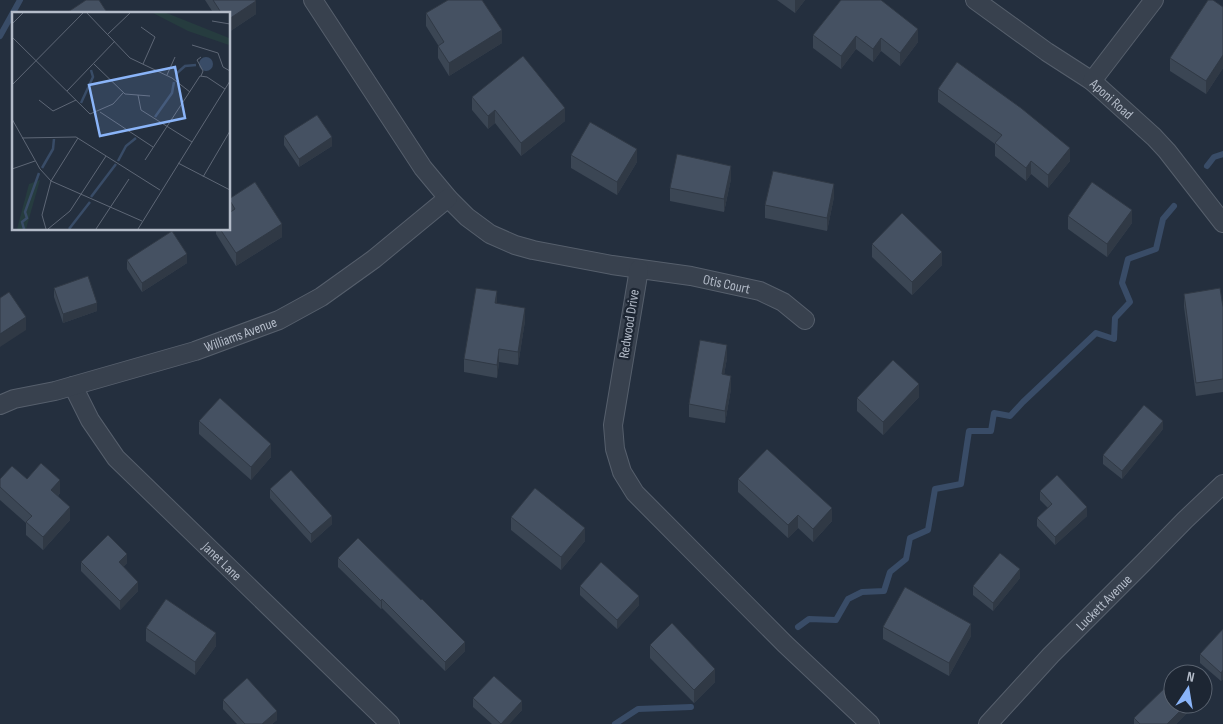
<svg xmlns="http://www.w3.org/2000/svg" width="1223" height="724" font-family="'Sofia Sans Condensed',sans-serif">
	<rect width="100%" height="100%" fill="#242f3e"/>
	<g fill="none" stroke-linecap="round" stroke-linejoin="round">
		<g stroke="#394c67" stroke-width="6">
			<path d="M0,36L20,0"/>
			<path d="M1207,166L1214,157L1223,154"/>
			<path d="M798,627L809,619L836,620L848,599L862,592L884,591L890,572L906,559L910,538L928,530L935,489L961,484L969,431H991L994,413L1010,416L1023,402L1096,333L1114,339L1115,318L1130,302L1122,283L1128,259L1156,249L1163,219L1174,206"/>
			<path d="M615,724L638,709L691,707"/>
		</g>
		<defs>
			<g id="street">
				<path id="s1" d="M313,0L423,168L448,198L467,217L490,234L515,245L533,250L612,265L691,276L760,291L783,302L805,320"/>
				<path id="s2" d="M975,0L1047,52L1092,81L1154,137L1167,151L1223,223"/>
				<path d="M1092,81L1154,0"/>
				<path d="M639,269L613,425L615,449L622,472L635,493L785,644L870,724"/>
				<path id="s3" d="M73,386L90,420L116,458L390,724"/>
				<path id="s4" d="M0,405L14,399L55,391L195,351L279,320L321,297L374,259L448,198"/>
				<path id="s5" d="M988,724L1051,655L1144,562L1185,520L1223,484"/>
			</g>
		</defs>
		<use href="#street" stroke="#565f6c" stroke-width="20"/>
		<use href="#street" stroke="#38414e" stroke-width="18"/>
	</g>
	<g fill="#3b4654">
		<path d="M205,0H255L256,14L229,32V14H214Z"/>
		<path d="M777,0H805L795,13Z"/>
		<path d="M841,0L918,42L900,66L881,51L873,62L856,49L841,69L813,48V35Z"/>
		<path d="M1223,7V68L1206,94L1170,71V58Z"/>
		<path d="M426,13L502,43L449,76L438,58V45L426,26Z"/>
		<path d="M938,89L1070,161L1048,188L1031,174L1026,181L995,156V144L938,102Z"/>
		<path d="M472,97L565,121L521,156L495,123L488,129L472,110Z"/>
		<path d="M284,136L332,146L299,167L284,145Z"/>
		<path d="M571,155L637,162L617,195L571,168Z"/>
		<path d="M731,179L724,212L670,201V188Z"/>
		<path d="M834,197L827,231L765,218V205Z"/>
		<path d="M229,199L282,237L236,266L216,234V229H229Z"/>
		<path d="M1068,216L1132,223L1107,257L1068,229Z"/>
		<path d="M872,244L942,265L912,295L872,257Z"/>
		<path d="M127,260L187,263L142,292L127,269Z"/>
		<path d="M54,288L97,311L63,323L54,297Z"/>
		<path d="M1184,294L1223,307V392L1196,396L1184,307Z"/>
		<path d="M497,304L525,321L518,365L499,362L497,378L464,372V359Z"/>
		<path d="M727,358L724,375L731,389L725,423L689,417V404Z"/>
		<path d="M919,397L883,435L857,411V398Z"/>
		<path d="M199,421L271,457L251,480L199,434Z"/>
		<path d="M1163,429L1122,479L1103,464V455Z"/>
		<path d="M0,479H27L60,493L58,496L70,520L43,550L26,535V523L0,500Z"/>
		<path d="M738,479L832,521L813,542L798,528L788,538L738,492Z"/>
		<path d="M270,489L332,524L311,543L270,498Z"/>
		<path d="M1040,491L1087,516L1055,545L1037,526V518L1048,508L1040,500Z"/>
		<path d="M511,517L585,541L561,570L511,530Z"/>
		<path d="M338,558L465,651L445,671L382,608L381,609L338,567Z"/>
		<path d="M81,562L127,563L123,567L138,591L120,610L81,571Z"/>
		<path d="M1020,578L993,611L973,595V586Z"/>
		<path d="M580,586L639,605L617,629L580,595Z"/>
		<path d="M883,627L971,636L949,676L883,639Z"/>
		<path d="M146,628L216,646L195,675L146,641Z"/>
		<path d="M1223,629V679L1221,681L1200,663V654Z"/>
		<path d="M650,645L715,682L694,703L650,658Z"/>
		<path d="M473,698L522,710L509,724H492L473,707Z"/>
		<path d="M223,700L277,720L272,724H237L223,709Z"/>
		<path d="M1196,704L1176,724H1134V718Z"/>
	</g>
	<g fill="#303945">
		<path d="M795,0H805L795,13Z"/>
		<path d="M256,1V14L229,32V19Z"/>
		<path d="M918,29V42L900,66V53Z"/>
		<path d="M502,30V43L449,76V63Z"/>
		<path d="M856,36V49L841,69V56Z"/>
		<path d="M881,38V51L873,62V49Z"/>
		<path d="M1223,55V68L1206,94V81Z"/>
		<path d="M565,108V121L521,156V143Z"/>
		<path d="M495,110V123L488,129V116Z"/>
		<path d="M332,137V146L299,167V159Z"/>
		<path d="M1070,148V161L1048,188V175Z"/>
		<path d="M637,149V162L617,195V182Z"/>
		<path d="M1031,161V174L1026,181V168Z"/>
		<path d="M731,166V179L724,212V199Z"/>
		<path d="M834,184V197L827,231V218Z"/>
		<path d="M1132,210V223L1107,257V244Z"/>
		<path d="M282,224V237L236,266V253Z"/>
		<path d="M942,252V265L912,295V282Z"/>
		<path d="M187,254V263L142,292V283Z"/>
		<path d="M497,291V304L495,303Z"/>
		<path d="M97,303V311L63,323V314Z"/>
		<path d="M525,308V321L518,365V352Z"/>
		<path d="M26,317V330L0,347V334Z"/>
		<path d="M727,345V358L722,387V374Z"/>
		<path d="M499,349V362L497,378V365Z"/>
		<path d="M731,376V389L725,423V411Z"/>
		<path d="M919,384V397L883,435V422Z"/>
		<path d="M1163,421V429L1122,479V471Z"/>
		<path d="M271,444V457L251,480V467Z"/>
		<path d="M60,480V493L51,503V490Z"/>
		<path d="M70,507V520L43,550V537Z"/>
		<path d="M1087,507V516L1055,545V537Z"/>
		<path d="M832,508V521L813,542V529Z"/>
		<path d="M798,515V528L788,538V525Z"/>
		<path d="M332,516V524L311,543V534Z"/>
		<path d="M585,528V541L561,570V557Z"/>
		<path d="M127,554V563L119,571V562Z"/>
		<path d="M1020,569V578L993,611V603Z"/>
		<path d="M138,582V591L120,610V601Z"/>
		<path d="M639,596V605L617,629V620Z"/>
		<path d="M382,599V608L381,609V601Z"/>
		<path d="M971,624V636L949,676V663Z"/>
		<path d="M216,633V646L195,675V662Z"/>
		<path d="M465,642V651L445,671V662Z"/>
		<path d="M715,669V682L694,703V690Z"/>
		<path d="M1223,670V679L1221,681V673Z"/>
		<path d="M522,701V710L509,724H501Z"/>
		<path d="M1187,704H1196L1176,724H1167Z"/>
		<path d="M277,711V720L272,724H262Z"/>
	</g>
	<g fill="#455162" stroke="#303945">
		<path d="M86,0H99L108,14H65Z"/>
		<path d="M213,0H255L256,1L229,19V14H222Z"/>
		<path d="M448,0H482L502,30L449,63L438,46L444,42L426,13Z"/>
		<path d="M841,0H881L918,29L900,53L881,38L873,49L856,36L841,56L813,35Z"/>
		<path d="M1208,0H1213L1223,7V55L1206,81L1170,58Z"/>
		<path d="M523,56L565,108L521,143L495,110L488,116L472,97Z"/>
		<path d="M957,62L1021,108L1070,148L1048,175L1031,161L1026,168L995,143L1002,135L938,89Z"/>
		<path d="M317,115L332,137L299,159L284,136Z"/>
		<path d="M590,122L637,149L617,182L571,155Z"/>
		<path d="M677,154L731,166L724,199L670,188Z"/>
		<path d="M773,171L834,184L827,218L765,205Z"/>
		<path d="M255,182L282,224L236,253L220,229H229V213L235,209L229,199Z"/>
		<path d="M1092,182L1132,210L1107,244L1068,216Z"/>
		<path d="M902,213L942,252L912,282L872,244Z"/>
		<path d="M172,231L187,254L142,283L127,260Z"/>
		<path d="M88,276L97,303L63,314L54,288Z"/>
		<path d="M476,288L497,291L495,303L525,308L518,352L499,349L497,365L464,359Z"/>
		<path d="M1220,288L1223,307V379L1196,383L1184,294Z"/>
		<path d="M9,292L26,317L0,334V298Z"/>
		<path d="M700,340L727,345L722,374L731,376L725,411L689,404Z"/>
		<path d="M893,360L919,384L883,422L857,398Z"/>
		<path d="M220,398L271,444L251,467L199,421Z"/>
		<path d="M1144,405L1163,421L1122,471L1103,455Z"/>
		<path d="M767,449L832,508L813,529L798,515L788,525L738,479Z"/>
		<path d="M41,463L60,480L51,490L70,507L43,537L26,522L32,516L0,487V479L12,466L27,479Z"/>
		<path d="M291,470L332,516L311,534L270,489Z"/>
		<path d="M1057,475L1087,507L1055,537L1037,518L1052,504L1040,491Z"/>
		<path d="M535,488L585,528L561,557L511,517Z"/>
		<path d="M108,535L127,554L119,562L138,582L120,601L81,562Z"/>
		<path d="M358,538L421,600L422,599L465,642L445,662L382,599L381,601L338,558Z"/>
		<path d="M1000,553L1020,569L993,603L973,586Z"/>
		<path d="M601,562L639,596L617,620L580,586Z"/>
		<path d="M905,587L971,624L949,663L883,627Z"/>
		<path d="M166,599L216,633L195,662L146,628Z"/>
		<path d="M672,623L715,669L694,690L650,645Z"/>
		<path d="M1223,629V670L1221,673L1200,654Z"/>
		<path d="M494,676L522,701L501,724L473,698Z"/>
		<path d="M247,678L277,711L262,724H245L223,700Z"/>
		<path d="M1173,680V704H1187L1167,724H1140L1134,718Z"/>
	</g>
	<g text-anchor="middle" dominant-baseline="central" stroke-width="4.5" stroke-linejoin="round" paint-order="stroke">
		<g font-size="14" fill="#b4bcc9" stroke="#1d2633">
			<text stroke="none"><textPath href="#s2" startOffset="169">Aponi Road</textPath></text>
			<text stroke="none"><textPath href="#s1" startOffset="538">Otis Court</textPath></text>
			<text transform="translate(629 324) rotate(-81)">Redwood Drive</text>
			<text stroke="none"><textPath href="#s4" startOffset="251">Williams Avenue</textPath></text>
			<text stroke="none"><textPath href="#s3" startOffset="232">Janet Lane</textPath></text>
			<text stroke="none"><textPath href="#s5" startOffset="168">Luckett Avenue</textPath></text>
		</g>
	</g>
	<g transform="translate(12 12)">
		<rect width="218" height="218" fill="#242f3e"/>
		<path d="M139,0H152L217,26V33L176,19Z" fill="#263c3f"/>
		<path d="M28,168L14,217H5L17,172Z" fill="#263c3f"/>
		<path d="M187 52a7 7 0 1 1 14 0a7 7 0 1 1-14 0Z" fill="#394c67"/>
		<path fill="none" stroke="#394c67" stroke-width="2.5" d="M164,67L165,61L173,54L184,53M69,91L81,65L79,58M143,105L160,81L162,70M106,149L114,134L124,126M30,156L41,137L42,127M79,185L104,152M12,217L10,210L15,206L13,200L27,161M57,217L78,190"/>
		<path fill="none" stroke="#5e6776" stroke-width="1" d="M74,0L118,46L160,66L178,80M200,9L218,12M0,12L12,0M129,15L143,25L131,52M96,22L118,1M0,25L78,102L101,92L111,81M180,33L206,41L211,55L218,59M82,52L113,82L138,84M155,63L163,45M189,64L191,59L185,48L189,45M0,73L72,0M55,79L103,29M126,83L129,98L180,130M27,88L41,99L64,88M88,100L141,135M0,107L28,157L39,169L130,209M10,126L64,125L148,178M133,148L188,64L195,65L213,77M166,151L218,178M0,157L23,149M191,165L218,119M34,217L30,203L39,169L66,126M36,217L58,199L94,144M84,217L117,167M126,217L218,69"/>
		<path fill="#8ab4f8" fill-opacity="0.15" stroke="#8ab4f8" stroke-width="2.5" d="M163,55L173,106L88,124L77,73Z"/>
		<rect width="218" height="218" fill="none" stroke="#b4bcc9" stroke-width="2.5"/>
	</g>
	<g transform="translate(1188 689) rotate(12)"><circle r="24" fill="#1d2633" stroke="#59626f"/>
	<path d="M0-4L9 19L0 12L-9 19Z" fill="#8ab4f8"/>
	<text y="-8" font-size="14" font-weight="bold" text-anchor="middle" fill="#b4bcc9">N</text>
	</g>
</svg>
